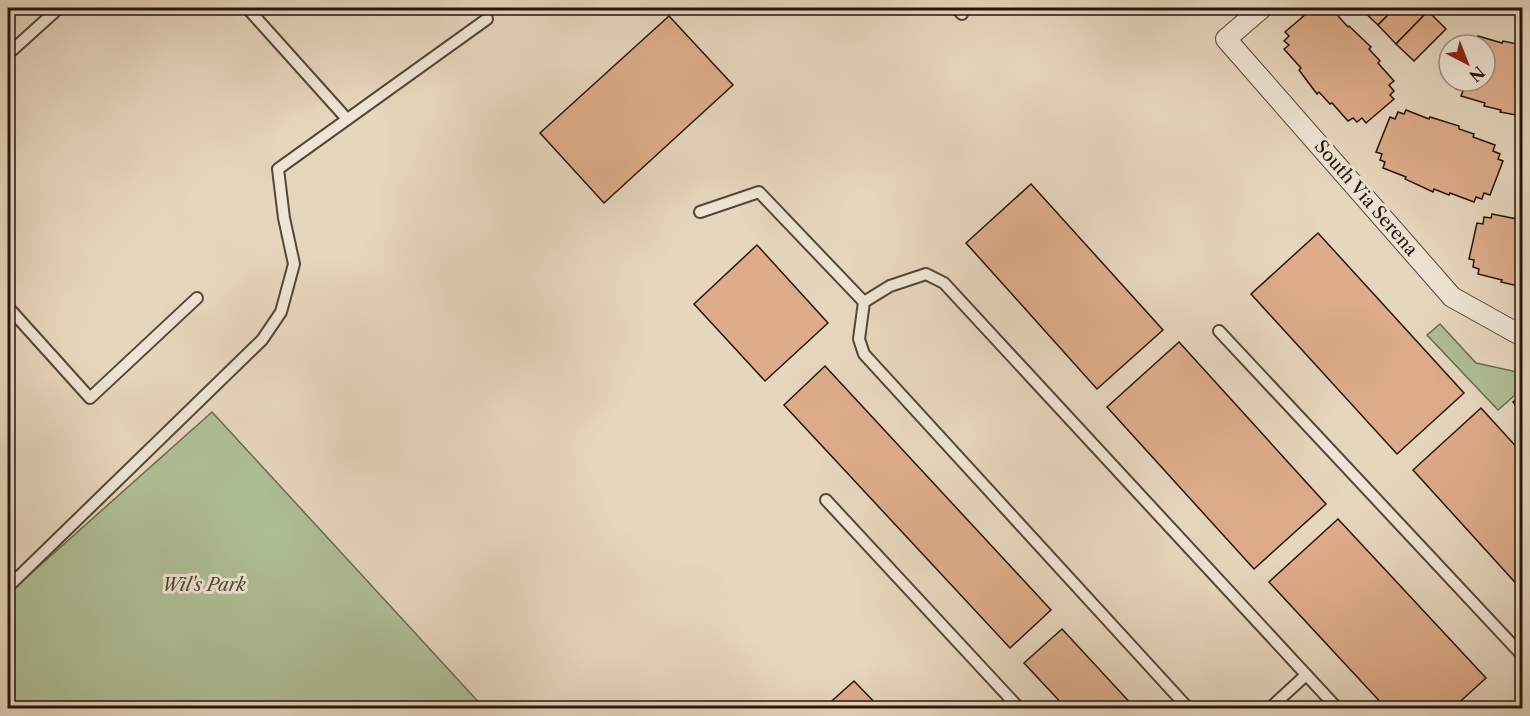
<svg xmlns="http://www.w3.org/2000/svg" width="1530" height="716" font-family="'Libre Caslon Text',serif">
	<rect width="100%" height="100%" fill="#e7d6be"/>
	<filter id="stains"><feTurbulence type="fractalNoise" baseFrequency=".00333" numOctaves="4"/><feColorMatrix values="0 0 0 0 .2 0 0 0 0 .09 0 0 0 0 .02 0 0 0 .5 -.17"/></filter>
	<radialGradient id="worn" r=".72"><stop offset=".6" stop-color="#630" stop-opacity="0"/><stop offset="1" stop-color="#630" stop-opacity=".3"/></radialGradient>
	<g fill="#afbf96" stroke="#6a6a51" stroke-width="1.5">
		<path d="M1440,324L1476,363L1517,372L1522,365V389L1498,410L1427,335Z"/>
		<path d="M212,412L484,708H8V594Z"/>
	</g>
	<g fill="#deac8b" stroke="#25160c" stroke-width="1.5">
		<path d="M1313,8L1317,11L1321,8L1328,11L1331,8L1348,27L1349,26L1371,47L1369,49L1380,61L1378,63L1394,81L1389,85L1394,91L1390,95L1394,99L1366,123L1362,118L1357,122L1353,118L1348,121L1332,103L1330,104L1319,92L1317,94L1299,70L1301,68L1284,49L1289,45L1284,41L1289,36L1285,32Z"/>
		<path d="M1360,8H1395L1378,25Z"/>
		<path d="M1395,8H1424L1428,11L1396,44L1378,25Z"/>
		<path d="M1428,11L1446,29L1414,61L1396,44Z"/>
		<path d="M669,16L733,85L604,203L540,133Z"/>
		<path d="M1478,36L1502,43L1503,41L1522,45V116L1500,112L1501,110L1484,106L1485,103L1461,96L1463,91L1456,89L1458,83L1453,81H1485V45H1468L1470,39L1477,41Z"/>
		<path d="M1406,110L1429,119L1430,117L1459,126V129L1474,134L1473,137L1495,145L1493,151L1500,154L1498,159L1503,161L1490,195L1484,193L1482,199L1476,197L1474,202L1450,193L1449,195L1434,189L1433,192L1405,179L1406,177L1383,168L1385,162L1380,160L1382,154L1376,152L1390,117L1395,119L1398,112L1404,114Z"/>
		<path d="M1031,184L1163,330L1097,389L966,243Z"/>
		<path d="M1492,214L1517,219V217L1522,218V290L1517,289L1518,286L1501,282L1502,280L1478,274L1479,269L1473,267L1474,260L1469,259L1477,223L1483,224L1484,217L1491,218Z"/>
		<path d="M1318,233L1464,393L1397,454L1251,294Z"/>
		<path d="M757,245L828,323L765,381L694,304Z"/>
		<path d="M1179,342L1326,504L1254,569L1107,407Z"/>
		<path d="M825,366L1051,610L1010,648L784,405Z"/>
		<path d="M1522,394V412L1513,402Z"/>
		<path d="M1481,408L1522,453V590L1413,470Z"/>
		<path d="M1338,519L1486,678L1453,708H1386L1269,582Z"/>
		<path d="M1062,629L1135,708H1066L1024,663Z"/>
		<path d="M854,681L880,708H824Z"/>
	</g>
	<g fill="none" stroke-linecap="round" stroke-linejoin="round">
		<defs>
			<g id="lane">
				<path d="M956,8L962,14"/>
				<path d="M249,10L347,119"/>
				<path d="M8,54L59,8"/>
				<path d="M700,212L759,192L864,302"/>
				<path d="M8,307L90,398L197,298"/>
				<path d="M1219,331L1522,655"/>
				<path d="M826,500L1019,708"/>
				<path d="M8,587L262,340L281,312L294,264L284,218L278,169L487,19"/>
				<path d="M1188,708L864,354L859,339L864,302L890,286L926,274L944,283L1337,708"/>
				<path d="M1270,708L1306,675"/>
			</g>
			<path id="street" d="M1262,8L1226,39L1452,297L1522,336"/>
		</defs>
		<use href="#lane" stroke="#564638" stroke-width="14"/>
		<use href="#street" stroke="#564638" stroke-width="22"/>
		<use href="#lane" stroke="#efe4d5" stroke-width="10"/>
		<use href="#street" stroke="#efe4d5" stroke-width="20"/>
	</g>
	<g text-anchor="middle" dominant-baseline="central" stroke-width="6" stroke-linejoin="round" paint-order="stroke">
		<g font-size="18" fill="#25160c" stroke="#efe4d5">
			<text transform="translate(1366 198) rotate(49)">South Via Serena</text>
		</g>
		<g font-size="18" font-style="italic" fill="#4e4935" stroke="#efe4d5">
			<text x="204" y="585">Wil's Park</text>
		</g>
	</g>
	<rect width="1530" height="716" fill="none" stroke="#e7d6be" stroke-width="30"/>
	<rect x="9" y="9" width="1512" height="698" fill="none" stroke="#25160c" stroke-width="3"/>
	<rect x="15" y="15" width="1500" height="686" fill="none" stroke="#25160c" stroke-width="1.5"/>
	<g transform="translate(1467 63) rotate(138)"><circle r="28" fill="#efe4d5" stroke="#9e9285" stroke-width="1.5"/>
	<path d="M0-4.5L10 22L0 15L-10 22Z" fill="#8f2418"/>
	<text y="-9" font-size="16" font-weight="bold" text-anchor="middle" fill="#25160c">N</text>
	</g>
	<rect width="100%" height="100%" filter="url(#stains)"/>
	<rect width="100%" height="100%" fill="url(#worn)"/>
</svg>
